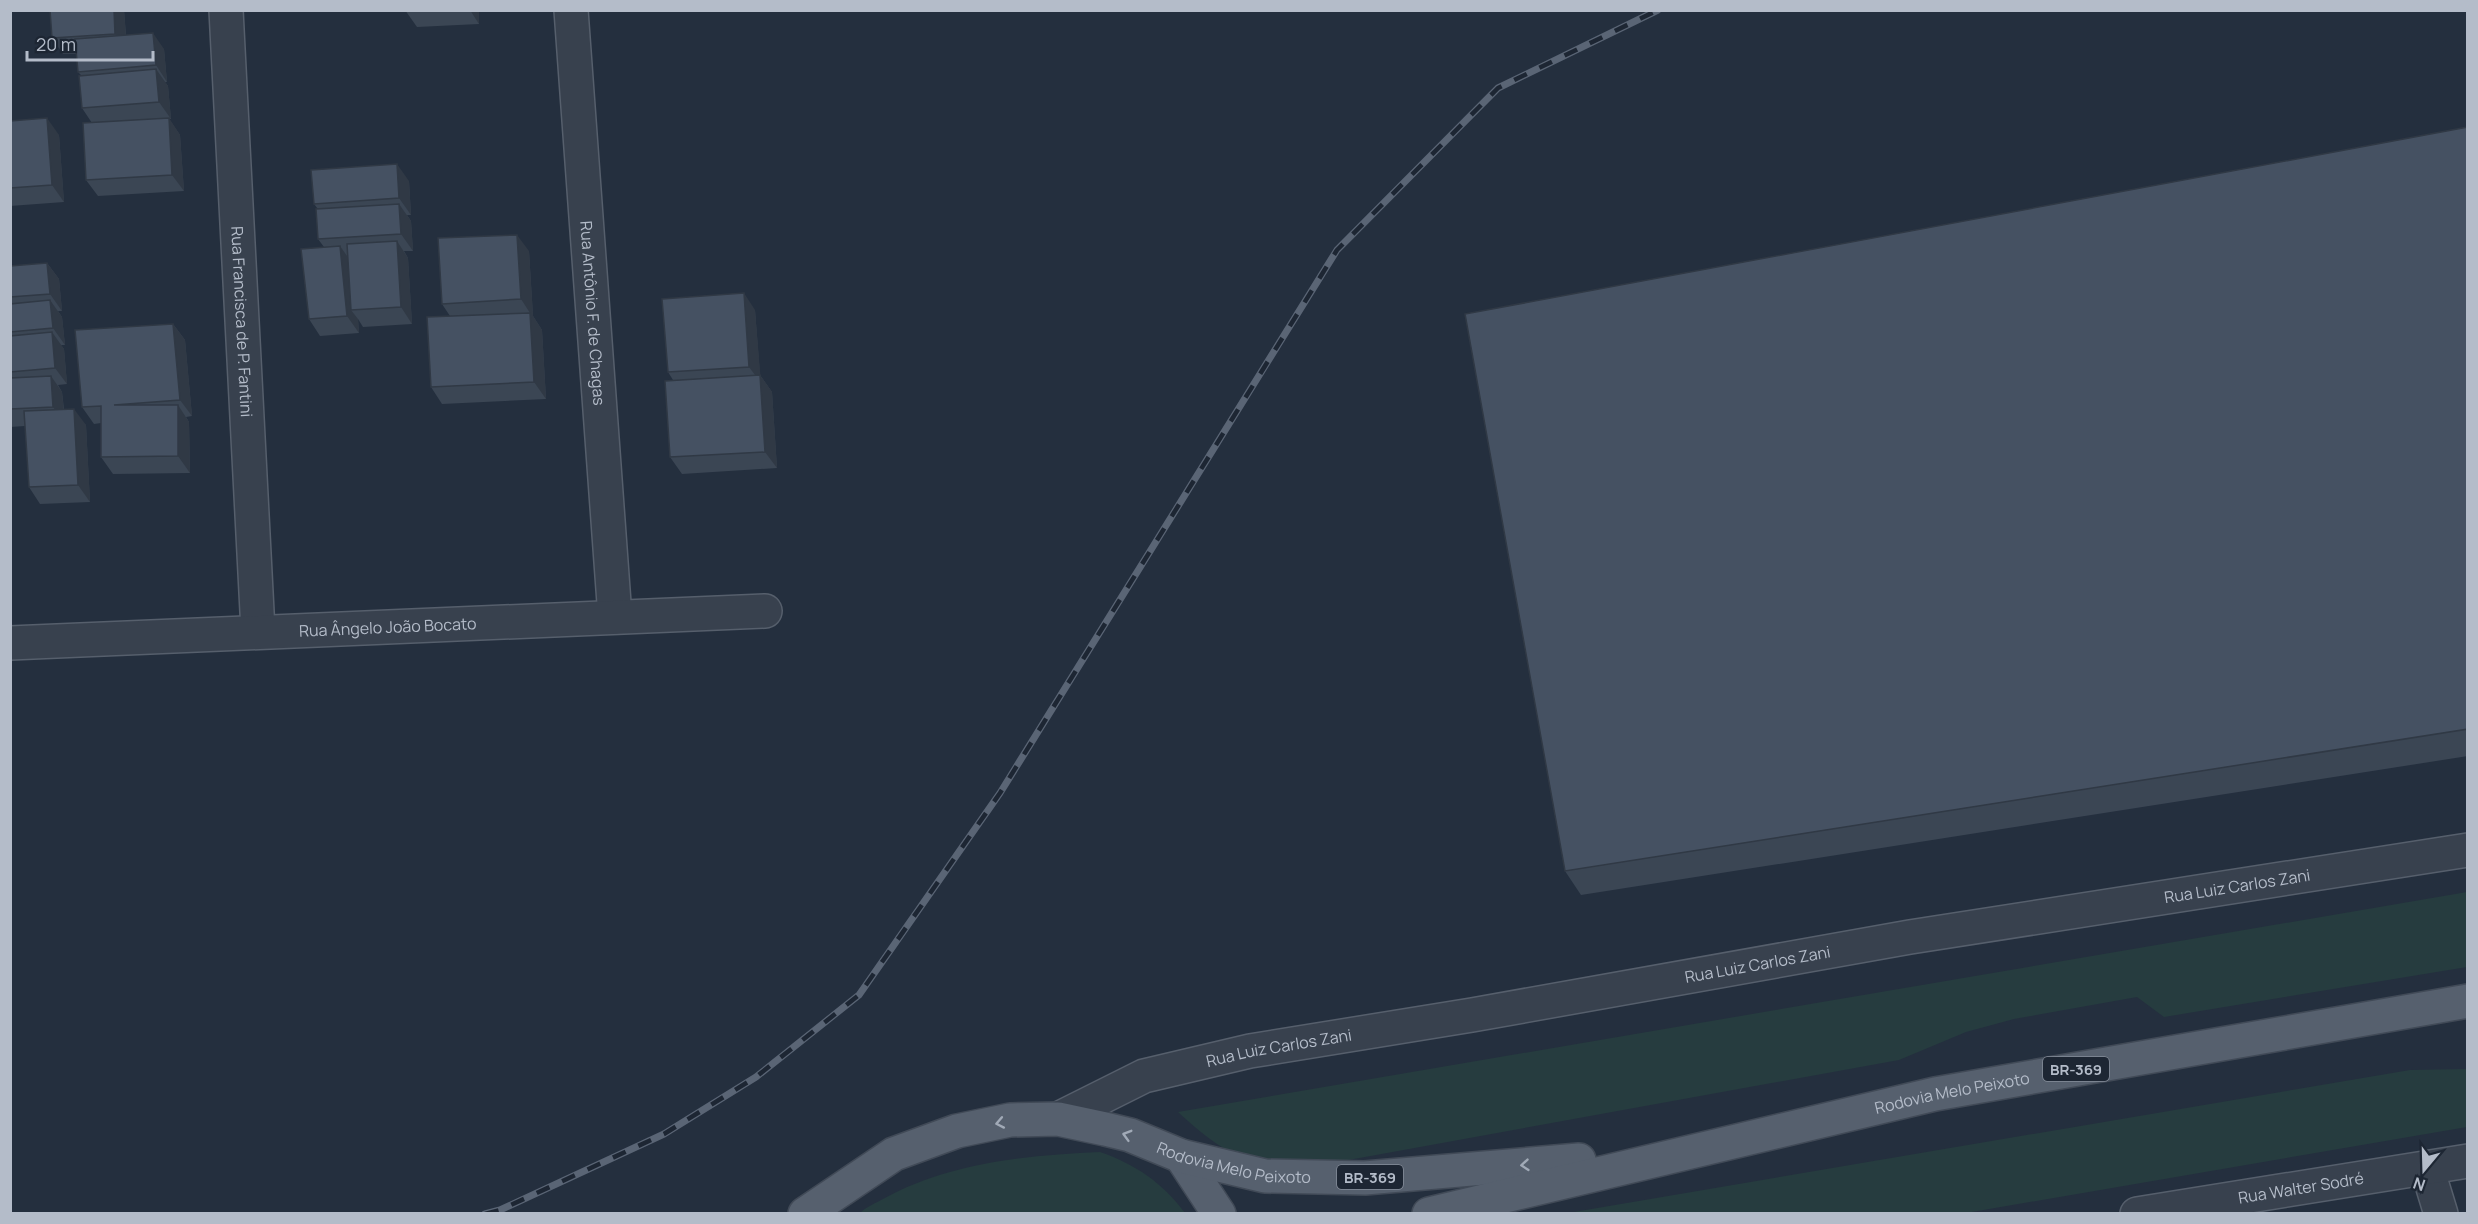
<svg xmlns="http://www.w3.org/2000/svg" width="2478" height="1224" font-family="Manrope,sans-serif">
	<rect width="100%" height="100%" fill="#242f3e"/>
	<g fill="#263c3f">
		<path d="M2467,892V967L2164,1017L2137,997L2014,1019L1966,1032L1899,1060L1343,1161C1316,1161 1287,1165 1260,1162C1230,1159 1199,1131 1178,1112Z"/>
		<path d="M2467,1069V1127L1966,1213H1568L2410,1070Z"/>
		<path d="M1100,1152C1135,1164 1163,1183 1185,1213H860C866,1207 876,1203 883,1199C948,1163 1027,1155 1100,1152Z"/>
	</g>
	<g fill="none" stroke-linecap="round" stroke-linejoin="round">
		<defs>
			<g id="street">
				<path id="s1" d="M226,10L258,631"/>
				<path id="s2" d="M571,10L615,617"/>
				<path id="s3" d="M10,643L765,611"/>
				<path id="s4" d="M1058,1119L1144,1076L1250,1051L1472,1015L1910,937L2468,850"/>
				<path d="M2427,1168L2441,1214"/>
				<path id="s5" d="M2137,1214L2468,1161"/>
			</g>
			<g id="primary">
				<path d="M1181,1156L1219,1214"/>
				<path id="s6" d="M805,1214L894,1154L957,1131L1010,1120L1058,1119L1105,1129L1130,1135L1181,1156L1265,1176L1365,1178L1579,1160"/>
				<path id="s7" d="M1429,1214L1935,1094L2468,1001"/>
			</g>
		</defs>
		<use href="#street" stroke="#565f6c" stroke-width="36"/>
		<use href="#primary" stroke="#414a57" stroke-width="36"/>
		<use href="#street" stroke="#38414e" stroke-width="33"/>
		<use href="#primary" stroke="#56606e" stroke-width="33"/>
		<defs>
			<path id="rail" d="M485,1214L500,1210L664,1134L756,1077L859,995L1000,793L1337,250L1498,88L1658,10"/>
		</defs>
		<use href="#rail" stroke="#5a6575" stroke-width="7"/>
		<use href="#rail" stroke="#1d2633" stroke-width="4.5" stroke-dasharray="14" stroke-linecap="butt"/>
	</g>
	<g fill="#3b4654">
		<path d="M50,10H124L126,35L164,49L167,82H165L168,86L171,119H169L180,135L184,191L98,196L86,180L92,123L82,108L81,75L78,72L76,54H63L52,38Z"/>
		<path d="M405,10H479V24L417,27Z"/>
		<path d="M10,121L59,135L64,202L10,206Z"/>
		<path d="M2468,127V756L1581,895L1565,871Z"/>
		<path d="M409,181L411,215H407L411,221L413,251H404L408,258L412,324L363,327L358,319L359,333L320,336L309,319L324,247L318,239V209L314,204Z"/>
		<path d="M529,251L533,316L542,330L546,399L442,404L431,387L450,316L442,304Z"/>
		<path d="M47,263L59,279L62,311H58L62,317L65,345H61L64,349L67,384L58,385L62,392L64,409L86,425L90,502L40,504L29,487L25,426L10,427V266Z"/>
		<path d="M755,310L760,375L772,392L777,468L682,474L670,457L673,380L668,372Z"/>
		<path d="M173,324L185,340L192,416L186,417L189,422L190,473L113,474L101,457V423L94,424L82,407Z"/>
	</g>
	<g fill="#303945">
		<path d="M114,10H124L127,51L115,34Z"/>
		<path d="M470,10H479V24Z"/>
		<path d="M153,33L164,49L167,82L156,65Z"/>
		<path d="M156,69L168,86L171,119L159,102Z"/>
		<path d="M47,118L59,135L64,202L52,185Z"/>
		<path d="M169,118L180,135L184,191L172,175Z"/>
		<path d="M397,164L409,181L411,215L399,198Z"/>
		<path d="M399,204L411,221L413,251L401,234Z"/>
		<path d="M517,235L529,251L533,316L542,330L546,399L534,382L530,313L521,299Z"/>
		<path d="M397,241L408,258L412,324L401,307Z"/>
		<path d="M340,246L352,263L351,310L358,319L359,333L347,316Z"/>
		<path d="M47,263L59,279L62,311L50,294Z"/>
		<path d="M744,293L755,310L761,383L749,367Z"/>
		<path d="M50,300L62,317L65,345L53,328Z"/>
		<path d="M173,324L185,340L192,416L180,400Z"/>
		<path d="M52,332L64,349L67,384L55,368Z"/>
		<path d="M760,375L772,392L777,468L765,452Z"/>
		<path d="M51,376L62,392L65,423L53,407Z"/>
		<path d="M178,405L189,422L190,473L178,456Z"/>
		<path d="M74,409L86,425L90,502L78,485Z"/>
	</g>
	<g fill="#455162" stroke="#303945" stroke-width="1.5">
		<path d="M50,10H114L115,34L52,38Z"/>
		<path d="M153,33L156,65L78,72L75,39Z"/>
		<path d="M156,69L159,102L82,108L79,76Z"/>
		<path d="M47,118L52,185L10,188V121Z"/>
		<path d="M169,118L172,175L86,180L83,123Z"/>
		<path d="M2468,127V729L1565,871L1465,314Z"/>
		<path d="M397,164L399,198L314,204L311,170Z"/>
		<path d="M399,204L401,234L318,239L316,209Z"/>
		<path d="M517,235L521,299L442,304L438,238Z"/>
		<path d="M397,241L401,307L351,310L347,244Z"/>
		<path d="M340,246L347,316L309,319L301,249Z"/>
		<path d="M47,263L50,294L10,297V266Z"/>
		<path d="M744,293L749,367L668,372L662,299Z"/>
		<path d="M50,300L53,328L10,332V304Z"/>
		<path d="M530,313L534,382L431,387L427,317Z"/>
		<path d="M173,324L180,400L114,405H178V456L101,457V406L82,407L75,330Z"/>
		<path d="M52,332L55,368L10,372V336Z"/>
		<path d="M760,375L765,452L670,457L665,381Z"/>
		<path d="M51,376L53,407L10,409V378Z"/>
		<path d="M74,409L78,485L29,487L24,411Z"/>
	</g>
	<defs><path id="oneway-chevron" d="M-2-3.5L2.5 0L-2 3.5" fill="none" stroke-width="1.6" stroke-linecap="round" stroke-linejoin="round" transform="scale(1.5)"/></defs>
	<g stroke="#a1aab7">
		<use href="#oneway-chevron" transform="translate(1000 1123) rotate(169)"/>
		<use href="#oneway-chevron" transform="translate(1127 1135) rotate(-164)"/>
		<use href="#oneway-chevron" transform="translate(1525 1165) rotate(175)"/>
	</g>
	<g text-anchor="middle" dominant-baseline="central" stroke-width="6" stroke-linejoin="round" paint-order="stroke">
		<g fill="#1d2633" stroke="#878f9c" stroke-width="1.5">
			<rect x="2043" y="1057" width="66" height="24" rx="4.5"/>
			<rect x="1337" y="1165" width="66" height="24" rx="4.5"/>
		</g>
		<g font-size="15" font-weight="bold" fill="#b4bcc9">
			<text x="2076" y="1069">BR-369</text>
			<text x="1370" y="1177">BR-369</text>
		</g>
		<g font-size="16" fill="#b4bcc9" stroke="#1d2633">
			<text stroke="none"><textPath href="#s2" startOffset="304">Rua Antônio F. de Chagas</textPath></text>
			<text stroke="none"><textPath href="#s1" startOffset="312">Rua Francisca de P. Fantini</textPath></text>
			<text stroke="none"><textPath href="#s3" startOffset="378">Rua Ângelo João Bocato</textPath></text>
			<text stroke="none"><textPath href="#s4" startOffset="1206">Rua Luiz Carlos Zani</textPath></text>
			<text stroke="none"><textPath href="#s4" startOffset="720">Rua Luiz Carlos Zani</textPath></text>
			<text stroke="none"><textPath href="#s4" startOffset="234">Rua Luiz Carlos Zani</textPath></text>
			<text stroke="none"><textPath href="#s7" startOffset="537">Rodovia Melo Peixoto</textPath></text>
			<text stroke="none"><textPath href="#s6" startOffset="459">Rodovia Melo Peixoto</textPath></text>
			<text stroke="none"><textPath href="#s5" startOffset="166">Rua Walter Sodré</textPath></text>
		</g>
	</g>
	<rect width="2478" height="1224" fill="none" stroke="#b4bcc9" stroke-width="24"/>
	<g transform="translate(2424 1170) rotate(199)" stroke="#1d2633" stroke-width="4.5" paint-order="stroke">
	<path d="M0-4.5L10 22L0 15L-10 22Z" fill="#b4bcc9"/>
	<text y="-9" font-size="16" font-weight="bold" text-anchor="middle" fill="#b4bcc9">N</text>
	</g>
	<path d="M27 51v9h126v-9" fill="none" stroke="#b4bcc9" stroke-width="3"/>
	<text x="36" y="51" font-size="18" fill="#b4bcc9" stroke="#1d2633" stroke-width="4.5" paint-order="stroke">20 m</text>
</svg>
